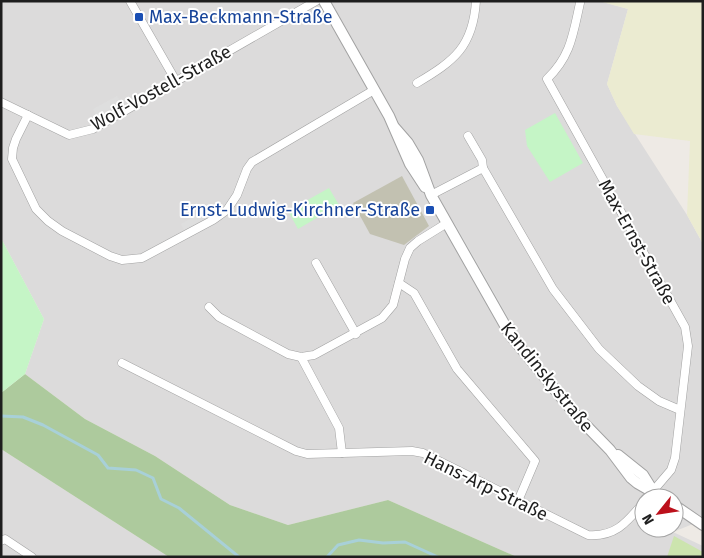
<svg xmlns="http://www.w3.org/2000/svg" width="704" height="558" font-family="'Fira Sans',sans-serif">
	<rect width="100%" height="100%" fill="#eeeae5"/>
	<g fill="#dcdbdb" fill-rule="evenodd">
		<path d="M1,1H599L628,9L607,84L617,106L687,215L703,244V520L673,532L703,546V557H517L388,500L288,525L230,505L155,456L85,419L25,374L44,319L1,238ZM644,498H674V528H644Z"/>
		<path d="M1,449L169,557H1Z"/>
	</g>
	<path fill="#c2c1b1" d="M402,176L429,226L404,245L370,234L353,203Z"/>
	<path fill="#ebebd1" d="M599,1H703V244L687,215L690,141L634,134L617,106L607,84L628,9Z"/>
	<path fill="#cce4ae" d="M674,536L703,552V557H667Z"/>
	<path fill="#adca9d" d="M25,374L85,419L155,456L230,505L288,525L388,500L517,557H169L1,449V393Z"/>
	<g fill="#c5f5c6">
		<path d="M555,113L583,163L550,182L527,146L525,130Z"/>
		<path d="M329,188L339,205L298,229L288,211Z"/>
		<path d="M1,238L44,319L25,374L1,393Z"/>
	</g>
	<g fill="#dedede">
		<path d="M117,96L121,103L97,116L93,109Z"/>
		<path d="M200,213L204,219L184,230L181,224Z"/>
		<path d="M455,223L509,318L520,335L518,336L507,321L453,225Z"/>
	</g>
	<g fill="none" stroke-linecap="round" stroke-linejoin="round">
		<g stroke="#a8d0d8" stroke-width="3">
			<path d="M1,416L23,417L43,425L98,455L108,468L136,470L153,478L161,499L179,508L239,557"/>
			<path d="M327,557L338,545L359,540L383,543L405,542L438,557"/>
		</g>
		<defs>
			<g id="minor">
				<path d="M130,1L176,81"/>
				<path d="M580,3C573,34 571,56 547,79L685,327L688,346L675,458L671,470L647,498"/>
				<path d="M417,83C454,61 473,47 476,1"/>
				<path d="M1,102L69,135L93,129L316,1"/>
				<path d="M28,115L16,139L13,148L12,159L36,209L48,221L62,231L110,256L122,260L142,258L213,220L227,210L237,195L247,169L252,162L374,90"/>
				<path d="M468,136L482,160L483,168"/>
				<path d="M431,195L483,168L553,289L599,349L638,386L659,401L680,410"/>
				<path d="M316,263L356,334"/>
				<path d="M399,283L414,293L457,369L535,461L518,501"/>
				<path d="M209,307L219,317L288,354L301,357L314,355L382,318L393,305L405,259L410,248L418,241L447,223"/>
				<path d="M301,357L339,428L342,453"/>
				<path d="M122,363L296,451L307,454L412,451L423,453L588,535C616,537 627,522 644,502"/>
				<path d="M1,541L5,539L32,557"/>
			</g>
			<g id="tertiary">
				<path d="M324,1L389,116L410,164L425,187"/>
				<path d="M395,128L408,143L418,160L431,195L511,336L574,413L610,450L631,478L637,483L663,498"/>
				<path d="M618,455L643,475L653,491"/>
				<path d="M674,505L703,525"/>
			</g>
		</defs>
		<use href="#minor" stroke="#a2a2a2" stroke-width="9"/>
		<use href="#tertiary" stroke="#a2a2a2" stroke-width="12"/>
		<use href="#minor" stroke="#fff" stroke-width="8"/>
		<use href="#tertiary" stroke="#fff" stroke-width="10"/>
	</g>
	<g fill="#1a4fb4" stroke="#fff" stroke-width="2">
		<rect x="134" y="12" width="10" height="10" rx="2.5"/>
		<rect x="425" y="205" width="10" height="10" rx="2.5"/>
	</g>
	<g text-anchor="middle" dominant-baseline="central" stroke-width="4" stroke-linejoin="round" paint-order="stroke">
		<g font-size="18" fill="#164399" stroke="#fff" text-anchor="start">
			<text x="149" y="17">Max-Beckmann-Straße</text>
			<text x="420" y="210" text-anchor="end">Ernst-Ludwig-Kirchner-Straße</text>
		</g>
		<g font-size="18" fill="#1e1e1e" stroke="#fff">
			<text transform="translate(161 88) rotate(-29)">Wolf-Vostell-Straße</text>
			<text transform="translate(637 242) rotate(61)">Max-Ernst-Straße</text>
			<text transform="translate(547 377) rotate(51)">Kandinskystraße</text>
			<text transform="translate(486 486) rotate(26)">Hans-Arp-Straße</text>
		</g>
	</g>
	<rect width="704" height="558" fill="none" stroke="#1e1e1e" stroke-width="5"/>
	<g transform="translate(659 513) rotate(240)"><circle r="24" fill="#ffffff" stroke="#a5a5a5"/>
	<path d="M0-4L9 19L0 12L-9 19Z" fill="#bc101b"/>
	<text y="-8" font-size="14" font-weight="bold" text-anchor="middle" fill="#1e1e1e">N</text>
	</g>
</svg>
